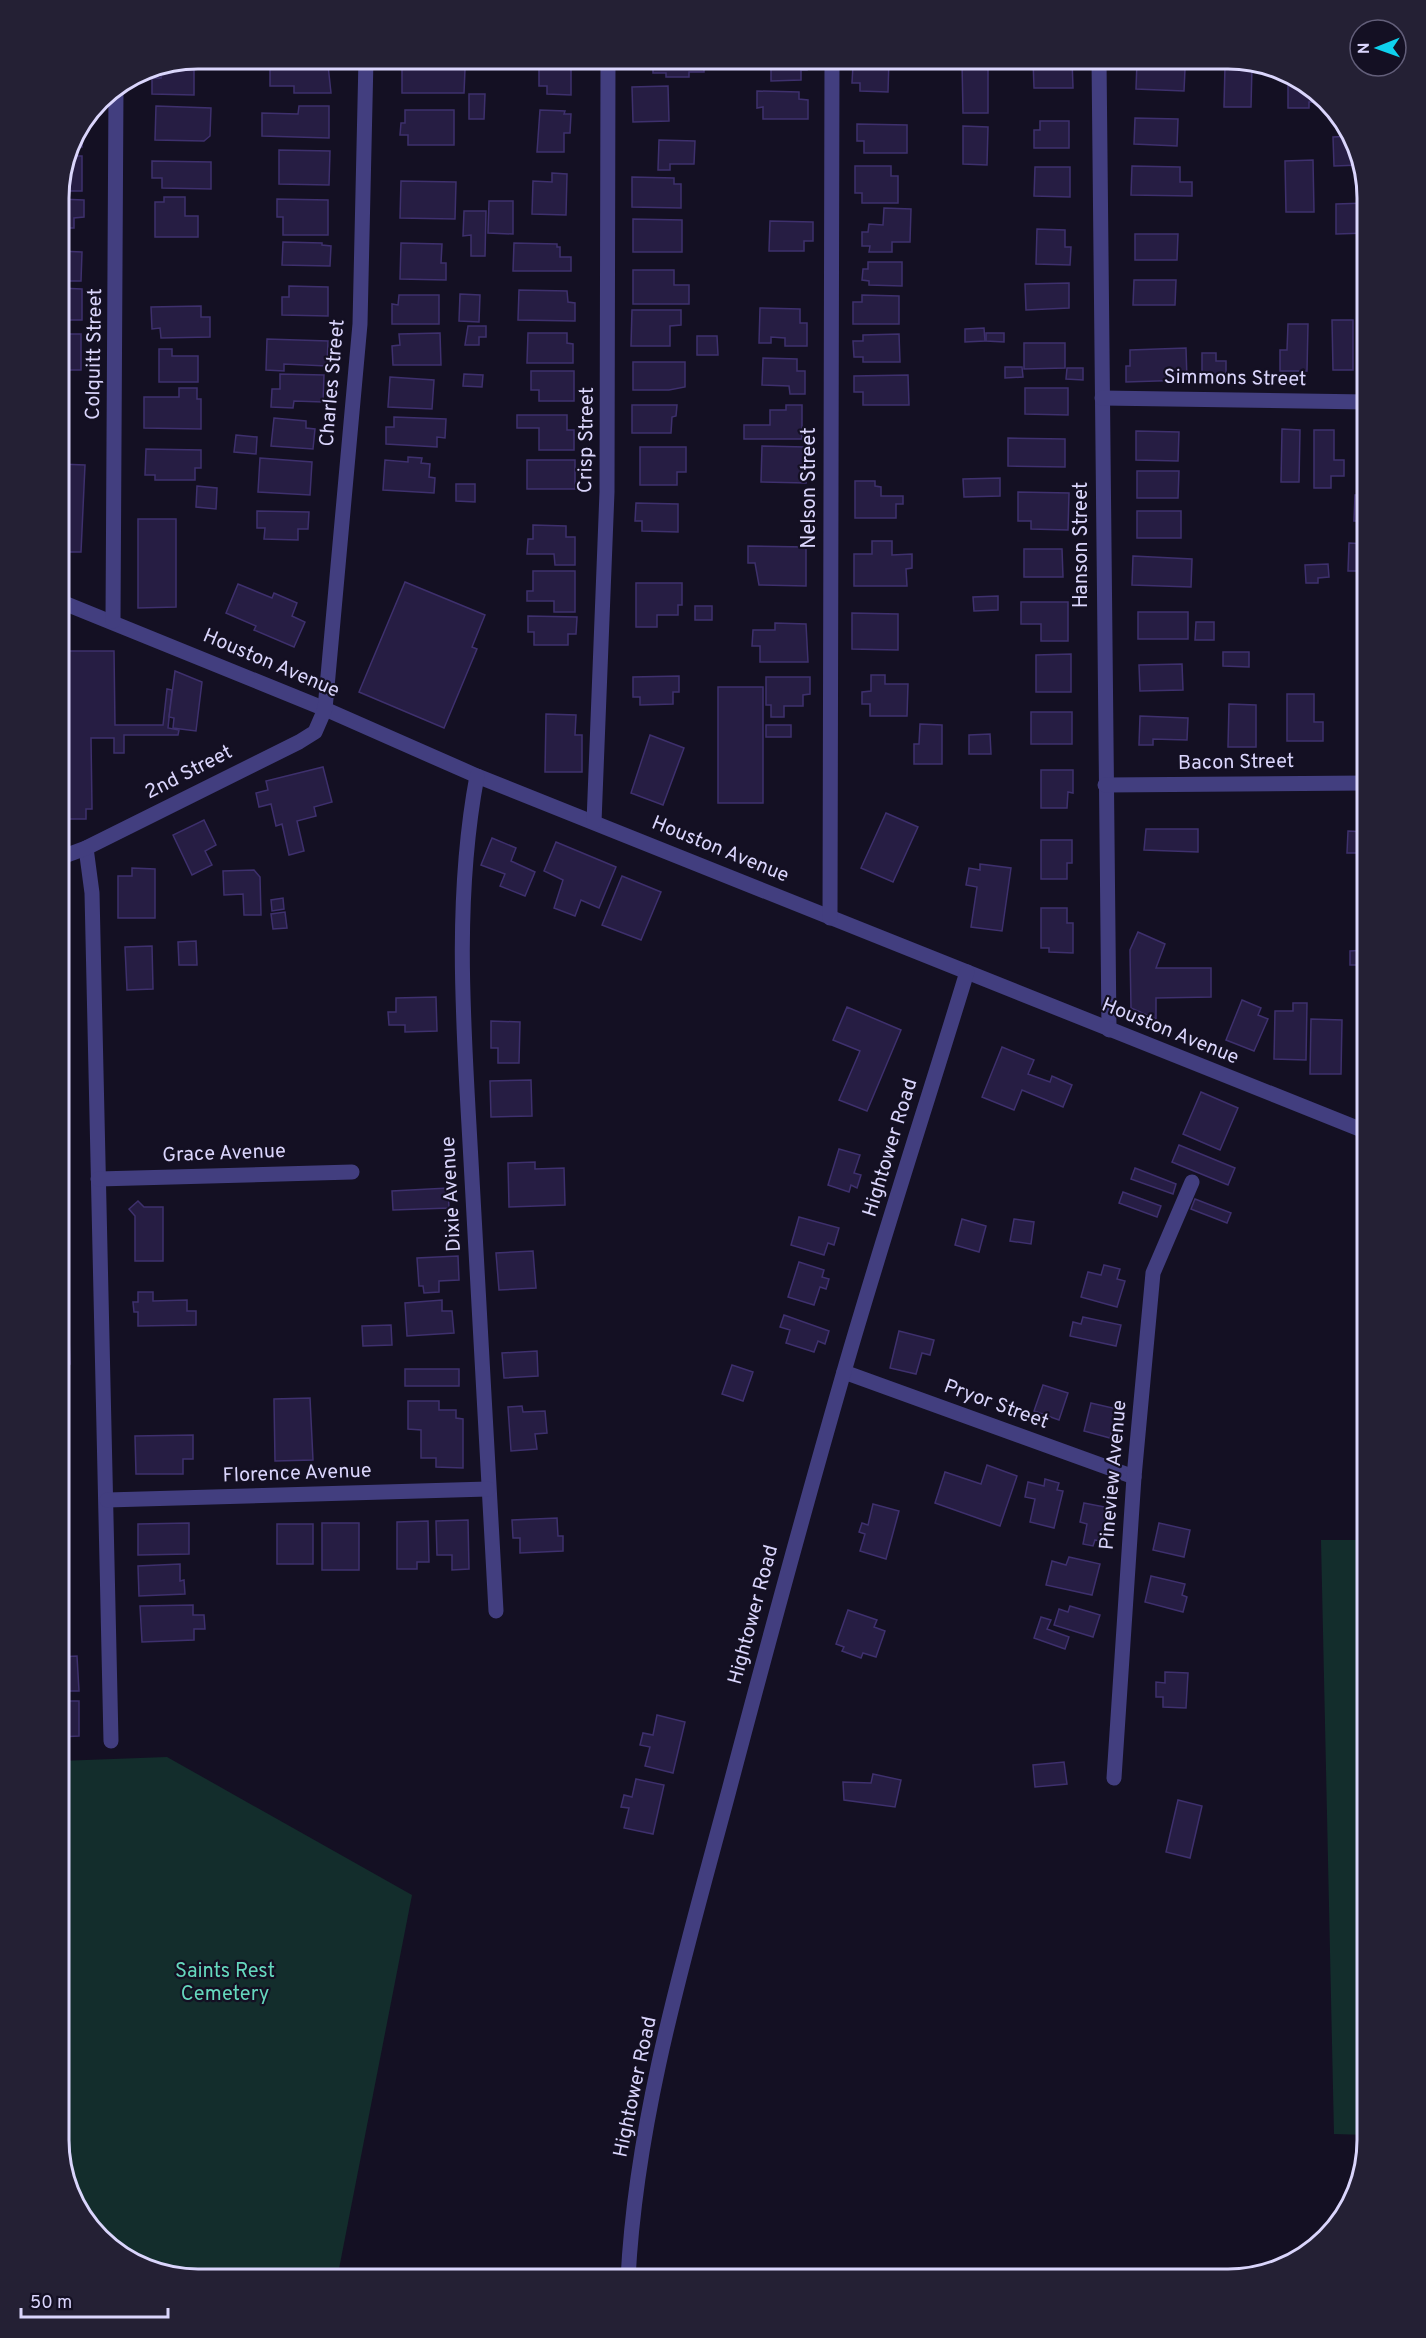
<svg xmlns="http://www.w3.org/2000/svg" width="1426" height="2338" font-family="Overpass,sans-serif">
	<rect width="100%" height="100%" fill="#141023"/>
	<g fill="#132d2c">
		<path d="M1321,1540H1367V2135L1334,2134Z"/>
		<path d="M167,1757L412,1895L337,2279H189L121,2256L73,2202L59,2140V1761Z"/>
	</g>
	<g fill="#261d43" stroke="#3e306d" stroke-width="1.5">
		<path d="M402,59H454V69H465L464,93H402Z"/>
		<path d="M539,59H571V95L547,94V86H539Z"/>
		<path d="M649,59H704V72H689V77H666V73H653V61Z"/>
		<path d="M766,59H807V70H801V80L771,81V65H766Z"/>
		<path d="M860,59H889L888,92L860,91V83H852L853,65H860Z"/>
		<path d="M1033,59H1072L1073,88H1034Z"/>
		<path d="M1137,61L1151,62V67L1185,69L1184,91L1136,89Z"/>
		<path d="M962,63H988V113H963Z"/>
		<path d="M194,65V95L152,94V78H161V66Z"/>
		<path d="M270,65H328L331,93H294V86H270Z"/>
		<path d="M1225,65L1252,66L1251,107H1224Z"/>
		<path d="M1288,76L1305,82L1317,95V102H1309V108H1288Z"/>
		<path d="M668,86L669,121L633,122L632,87Z"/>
		<path d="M757,91L799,92V99L808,100V119H763V107L757,108Z"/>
		<path d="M469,94H485L484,119H469Z"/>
		<path d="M156,106L211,108L210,136L204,141L155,140Z"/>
		<path d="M299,106H329V138L262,136V113L298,114Z"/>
		<path d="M405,110H454V145H408V135H400L401,123H405Z"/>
		<path d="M540,110L565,111L564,114H571L570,133H564V152H537Z"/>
		<path d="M1135,118L1178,119L1177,146L1134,144Z"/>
		<path d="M1040,121H1069V148H1034V130H1040Z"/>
		<path d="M857,124L907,125V153H864V141H857Z"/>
		<path d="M82,125V147H69V144Z"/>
		<path d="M963,126L988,127L987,165L963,164Z"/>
		<path d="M1353,136L1360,165L1334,166L1333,137Z"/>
		<path d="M659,140L695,141L694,164H670V170H658Z"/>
		<path d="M279,150L330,151L329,185L279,184Z"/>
		<path d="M66,156H82V191H59Z"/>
		<path d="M1313,160L1314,212H1286L1285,161Z"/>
		<path d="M152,161L211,162V189L162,188V178H152Z"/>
		<path d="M855,166H891V176H898V203H862V193H855Z"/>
		<path d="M1132,166L1180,167V182H1192V196L1131,195Z"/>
		<path d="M1035,167H1070V197L1034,196Z"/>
		<path d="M552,173L567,174L566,215L532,214L533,181L552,182Z"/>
		<path d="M632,177L674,178V184H681V208L632,207Z"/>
		<path d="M401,181L456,182L455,219L400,218Z"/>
		<path d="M164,197H185V216H198V237H155V202H164Z"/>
		<path d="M59,199L84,200V217L74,218V228H59Z"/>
		<path d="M277,199L328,200V235H283V217H277Z"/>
		<path d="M489,201H513V234L488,233Z"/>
		<path d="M1367,203V233L1336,234V204Z"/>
		<path d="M884,208L911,209L910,242H892V252H869L870,246H862V232H868L869,224L883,225Z"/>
		<path d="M464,211H486L485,256H471V235L463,236Z"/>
		<path d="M633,219L682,220V252H633Z"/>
		<path d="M770,221L813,222V241H804V251H769Z"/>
		<path d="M1037,229L1065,230V247H1071L1070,265L1036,264Z"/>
		<path d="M1135,234H1178L1177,260H1135Z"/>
		<path d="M283,242L322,243V245L331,246L330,266L282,265Z"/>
		<path d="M401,243L442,244L441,263H446V280L400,279Z"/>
		<path d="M514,243L557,244V247H560V257H571V271H513Z"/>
		<path d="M59,251L82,252L81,281H59Z"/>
		<path d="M868,262H902V286L869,285V281L862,280L863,269H868Z"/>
		<path d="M633,270H674V285H689V304H633Z"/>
		<path d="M1134,280H1176L1175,305H1133Z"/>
		<path d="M1069,283V308L1026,310L1025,284Z"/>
		<path d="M289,286L328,287V316L282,315V297H289Z"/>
		<path d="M59,288L82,289V320H59Z"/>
		<path d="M519,290L567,291L568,302L575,303V321L518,320Z"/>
		<path d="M460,294L480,295L479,322L459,321Z"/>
		<path d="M399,295H439V324H392V304L398,305Z"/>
		<path d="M862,295L899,296V324H853V302H862Z"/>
		<path d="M201,306V317H210V337L161,338L160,328L152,329L151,307Z"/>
		<path d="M760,308L800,309V323H807V346H785V338L771,337V343H759Z"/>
		<path d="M632,310H681V325L670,326V346H631Z"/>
		<path d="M1332,320H1353V370H1333Z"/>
		<path d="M1288,324H1308L1307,371H1280V350H1287Z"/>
		<path d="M468,326H486V337H479V345H465Z"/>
		<path d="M984,328L985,341L965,342V329Z"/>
		<path d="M440,333L441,365H393L392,346L400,345L399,334Z"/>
		<path d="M528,333H567V343L573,344V363H527Z"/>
		<path d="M986,333H1004V342L986,341Z"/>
		<rect x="59" y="334" width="22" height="36"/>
		<path d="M899,334L900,362H863V357H854L853,341H863V335Z"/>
		<path d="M697,336H717L718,355H697Z"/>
		<path d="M267,339L328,341L327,366L284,364V371L266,370Z"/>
		<path d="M1024,343H1065V368L1024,369Z"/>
		<path d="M1186,348L1187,380L1126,382V366H1130V350Z"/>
		<path d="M159,349H172V356H198V382H159Z"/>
		<path d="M1202,353H1216V361H1226V379L1202,378Z"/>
		<path d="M763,358L797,359V371H805V394H790L789,386L762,385Z"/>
		<path d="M633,362H685V387L669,390H633Z"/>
		<path d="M1005,367H1022L1023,377L1005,378Z"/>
		<path d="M1067,368H1083V380L1066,379Z"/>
		<path d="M531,371H574V401H539V390H531Z"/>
		<path d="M280,374L324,375L323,402L294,401L293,408L271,407L272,389H280Z"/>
		<path d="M464,374L483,375L482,387L463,386Z"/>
		<path d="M908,375L909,405H863V392H854V376Z"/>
		<path d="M390,377L434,380L432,409L388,407Z"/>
		<path d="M179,388H197V399H201V429L144,428V397H179Z"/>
		<path d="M1025,388H1068V415L1025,414Z"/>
		<path d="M632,405H677L676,416L672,417L671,433H632Z"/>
		<path d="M786,405H802V439H744V425H770V410H786Z"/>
		<path d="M517,415H567V430H574V450H539V428H517Z"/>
		<path d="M394,417L446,419L445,438L437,437V447L386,444V427H394Z"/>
		<path d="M274,418L306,421V428L315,429L313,449L271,446Z"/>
		<path d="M1282,429L1300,430L1299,482H1281Z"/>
		<path d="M1314,430H1334V460H1344V476H1331V488H1314Z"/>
		<path d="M1136,431L1179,432L1178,461L1136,460Z"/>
		<rect x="1358" y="433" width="9" height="28"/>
		<path d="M236,435L257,437L256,454L234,452Z"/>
		<path d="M1008,438L1065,439V467L1008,466Z"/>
		<path d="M762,446L806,447V483L761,482Z"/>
		<path d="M640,447H686V472H677V485H640Z"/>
		<path d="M146,449L201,450V468H195V480H155V475H145Z"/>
		<path d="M408,457L422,458L421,463L430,464L429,477L435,478L434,493L383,490L385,460L408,462Z"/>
		<path d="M260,458L312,462L310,495L258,492Z"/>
		<rect x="527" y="460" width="48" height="29"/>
		<path d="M59,464L85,465L81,552H59Z"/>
		<path d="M1137,471H1179L1178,498H1137Z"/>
		<path d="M1000,478V496L964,497L963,479Z"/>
		<path d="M855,481H875V486L881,487V496H903V504H896V518H855Z"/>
		<path d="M456,484H475V502L456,501Z"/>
		<path d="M197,486L217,488L216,509L196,507Z"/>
		<path d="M1018,492L1069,493L1068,530L1031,529V521H1018Z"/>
		<path d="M1355,495H1367V521H1354Z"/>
		<path d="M636,503L678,504V532L642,531V521H635Z"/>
		<path d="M257,511L309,512L308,529H298V540L264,539L265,528H257Z"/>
		<rect x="1137" y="511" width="44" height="27"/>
		<path d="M138,519H176V607L138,608Z"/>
		<path d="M533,525L566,526V537H575V565H555L554,554H527L528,539H533Z"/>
		<path d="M872,541H892V555L912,554V568L906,569L907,586H854V554H872Z"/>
		<path d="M1349,543L1367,544V571H1348Z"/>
		<path d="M748,546L806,547V586L759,585L755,563H748Z"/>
		<path d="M1024,549H1062L1063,577H1024Z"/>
		<path d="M1133,556L1192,559L1191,587L1132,585Z"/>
		<path d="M1328,564L1329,577L1318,578V583H1306L1305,565Z"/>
		<path d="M533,571H575V612H554V601H527V591H533Z"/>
		<path d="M405,582L485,615L472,647L477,649L444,728L359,692Z"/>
		<path d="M636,583H682V605H678V615H657V627H636Z"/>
		<path d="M238,584L272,598L274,593L297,603L292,616L305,622L294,647L254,630L256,626L226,613Z"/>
		<path d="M998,596V610L974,611L973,597Z"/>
		<path d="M1021,602H1068V641H1041V624H1021Z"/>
		<rect x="695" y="606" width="17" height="14"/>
		<rect x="1138" y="612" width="50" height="27"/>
		<path d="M852,613L898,614V650L852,649Z"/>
		<path d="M528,616L577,617L576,634H568V645H534V632H528Z"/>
		<path d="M1196,622H1214V640H1195Z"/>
		<path d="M775,623L806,624L808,662H760V646H752L753,630H775Z"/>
		<path d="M59,651H114L115,725H163L167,689L172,690L168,728L179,730L178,735H124V753H114V738H91L92,809H86V819H59Z"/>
		<path d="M1223,652H1249V667L1223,666Z"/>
		<path d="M1071,654V692H1036V655Z"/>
		<path d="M1182,664L1183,690L1140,691L1139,665Z"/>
		<path d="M175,671L202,682L196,731L173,728L174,718L169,717Z"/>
		<path d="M871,675H885V684H908L907,716H870V704H862V692L871,691Z"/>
		<path d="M679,676V692H673V704L640,705V697H633V677Z"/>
		<path d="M766,677H810V694L803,695V706H784V717H771V705H766Z"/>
		<rect x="718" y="687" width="45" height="116"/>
		<path d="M1366,691H1367V748H1365Z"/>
		<path d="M1287,694H1314V722H1323V741H1287Z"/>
		<path d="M1229,704L1256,705V747H1228Z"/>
		<rect x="1031" y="712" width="41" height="32"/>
		<path d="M546,714L576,715L575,735H582V772H545Z"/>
		<path d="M1140,716L1188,718L1187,740L1153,739V745H1139Z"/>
		<path d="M920,724L942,725V764H914V744H919Z"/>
		<rect x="766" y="725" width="25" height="12"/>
		<path d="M990,734L991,754H969V735Z"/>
		<path d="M650,735L684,748L663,805L631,793Z"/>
		<path d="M323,767L332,802L314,807L316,816L297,821L304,851L289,855L282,824L276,826L271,804L259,807L256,793L268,790L266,781Z"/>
		<path d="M1041,770H1073V793L1068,792L1067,808H1041Z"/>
		<path d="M886,813L918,827L893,882L861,868Z"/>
		<path d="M204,820L216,845L205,851L212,865L192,875L173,835Z"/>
		<path d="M1146,829H1198V852L1144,850Z"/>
		<path d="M1348,831L1367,832V853H1347Z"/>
		<path d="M492,838L516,848L511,861L535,872L525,896L500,886L505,874L481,865Z"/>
		<path d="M1041,840H1072V863H1067V879H1041Z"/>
		<path d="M556,842L616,867L599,908L581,900L575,916L554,908L563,880L544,871Z"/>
		<path d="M980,864L1011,868L1002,931L971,927L977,887L966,885L969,868L980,870Z"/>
		<path d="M132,868L155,869V918H118V876H132Z"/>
		<path d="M254,870L260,877L261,915H244L243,894L224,895L223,871Z"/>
		<rect x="1358" y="870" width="9" height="33"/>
		<path d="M622,876L661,892L641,940L602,925Z"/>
		<path d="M283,898L284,909L272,911L271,900Z"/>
		<path d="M1041,908H1067V923H1073V953L1049,952V948H1041Z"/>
		<path d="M285,912L287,928L273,929L271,914Z"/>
		<path d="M1138,932L1165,944L1156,968H1211V997L1156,998V1019L1131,1008L1130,950Z"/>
		<path d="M196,941L197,965H179L178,942Z"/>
		<path d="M152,946L153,989L127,990L125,947Z"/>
		<path d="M1367,950V965H1350V951Z"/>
		<path d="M436,997L437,1031L405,1032V1025H389L388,1012H396V998Z"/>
		<path d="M1242,1000L1261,1008L1258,1015L1268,1019L1254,1051L1226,1040Z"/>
		<path d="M1293,1003H1307L1306,1060L1274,1059L1275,1011H1293Z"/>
		<path d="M847,1007L901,1030L867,1111L839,1100L860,1051L833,1040Z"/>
		<path d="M1311,1019L1342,1020L1341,1074H1310Z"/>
		<path d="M491,1021L520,1022L519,1063H498V1048H491Z"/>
		<path d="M1002,1047L1034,1060L1028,1074L1050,1082L1052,1076L1072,1085L1063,1107L1022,1090L1014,1110L982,1097Z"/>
		<path d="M531,1080L532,1116L491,1117L490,1081Z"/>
		<path d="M1201,1092L1238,1108L1220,1150L1183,1134Z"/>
		<path d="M1179,1145L1235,1168L1228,1185L1172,1162Z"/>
		<path d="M839,1149L860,1155L854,1173L861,1175L857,1188L851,1185L849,1192L828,1185Z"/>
		<path d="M535,1162V1169L564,1168L565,1205L509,1207L508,1163Z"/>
		<path d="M1135,1168L1176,1184L1173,1194L1131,1179Z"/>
		<path d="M448,1188L449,1208L393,1210L392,1191Z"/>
		<path d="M1123,1192L1161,1206L1157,1217L1119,1203Z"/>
		<path d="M1195,1199L1231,1213L1227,1223L1191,1209Z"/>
		<path d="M138,1201L144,1207H163V1261H135V1216L129,1209Z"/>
		<path d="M799,1217L839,1228L834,1245L828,1243L824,1255L791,1245Z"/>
		<path d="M962,1219L986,1226L979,1252L955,1245Z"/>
		<path d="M1014,1219L1034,1222L1031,1244L1010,1241Z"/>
		<rect x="59" y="1242" width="5" height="11"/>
		<path d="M533,1251L536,1288L499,1290L496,1253Z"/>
		<path d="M458,1256L459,1280L439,1281V1292L424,1293L423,1286H419L417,1258Z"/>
		<path d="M799,1262L824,1270L822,1277L829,1279L826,1289L820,1287L814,1305L788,1297Z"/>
		<path d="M1104,1265L1120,1269L1117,1279L1125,1281L1117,1307L1081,1297L1088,1272L1101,1275Z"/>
		<rect x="59" y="1286" width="2" height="37"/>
		<path d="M138,1292H153V1301L187,1300V1311H196V1325L138,1326V1312H134L133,1302H138Z"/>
		<path d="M442,1300V1311H452L454,1333L407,1336L405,1303Z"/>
		<path d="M784,1315L829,1331L825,1344L818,1341L814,1352L786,1343L790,1330L780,1327Z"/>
		<path d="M1083,1317L1121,1325L1116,1346L1070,1336L1073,1322L1081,1324Z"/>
		<path d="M391,1325L392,1345L363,1346L362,1326Z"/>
		<path d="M899,1331L934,1340L930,1355L922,1353L916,1374L890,1368Z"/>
		<path d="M69,1336L70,1364H59V1337Z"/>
		<path d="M537,1351L538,1376L504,1378L502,1353Z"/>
		<path d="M732,1365L753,1372L743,1401L722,1394Z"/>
		<rect x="405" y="1369" width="54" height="17"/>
		<rect x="59" y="1379" width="10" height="32"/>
		<path d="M1043,1385L1068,1393L1059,1420L1034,1411Z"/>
		<path d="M310,1398L313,1460L275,1461L274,1399Z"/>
		<path d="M408,1401H439V1410H456V1418L463,1419V1468L436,1467V1458H421V1430L408,1429Z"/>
		<path d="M1091,1403L1117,1409L1110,1438L1084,1431Z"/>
		<path d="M522,1406L523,1412L545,1411L547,1433L535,1434L537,1449L511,1451L508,1407Z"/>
		<path d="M193,1435V1459H183V1474H136L135,1436Z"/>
		<path d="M987,1465L1017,1476L1000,1526L935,1503L945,1472L981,1484Z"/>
		<path d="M1045,1479L1059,1483L1057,1490L1063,1491L1054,1528L1030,1522L1035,1499L1025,1497L1028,1482L1044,1486Z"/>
		<path d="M1084,1503L1110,1508L1104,1542L1095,1540L1093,1546L1083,1544L1087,1524L1080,1522Z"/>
		<path d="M873,1504L899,1511L886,1559L860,1551L865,1534L859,1532L862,1523L868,1525Z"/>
		<path d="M557,1518L558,1536H563V1551L520,1553V1538H513L512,1520Z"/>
		<path d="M468,1520L469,1569L452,1570V1555H437L436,1521Z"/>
		<path d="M428,1521L429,1562H417V1569H397V1522Z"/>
		<path d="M189,1523V1554L138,1555V1524Z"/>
		<rect x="322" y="1523" width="37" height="47"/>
		<path d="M1159,1523L1190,1530L1184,1557L1153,1550Z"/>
		<rect x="277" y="1524" width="36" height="40"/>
		<path d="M1069,1557L1100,1564L1092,1595L1046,1585L1052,1561L1066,1565Z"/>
		<path d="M59,1558H61L62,1598H59Z"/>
		<path d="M180,1564V1581L184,1580L185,1594L139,1596L138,1566Z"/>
		<path d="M1151,1576L1185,1584L1182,1595L1187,1597L1183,1612L1145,1602Z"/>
		<path d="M193,1605V1615H204L205,1629H194V1640L142,1642L140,1606Z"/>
		<path d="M1070,1606L1100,1615L1093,1637L1054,1625L1059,1609L1068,1612Z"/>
		<path d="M848,1610L877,1620L874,1627L885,1631L876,1657L863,1653L861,1658L842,1651L844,1647L836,1644Z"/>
		<path d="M59,1614H64L65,1640H59Z"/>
		<path d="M1041,1617L1051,1620L1047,1629L1069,1637L1065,1649L1034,1638Z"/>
		<path d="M77,1656L79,1691H59V1657Z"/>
		<path d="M1165,1672L1188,1673L1186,1708L1163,1707V1697H1156V1682L1165,1683Z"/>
		<path d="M59,1701H79V1736L59,1737Z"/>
		<path d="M657,1715L685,1722L673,1773L645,1766L650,1747L640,1745L643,1733L653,1735Z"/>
		<path d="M1064,1762L1067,1784L1035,1787L1033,1765Z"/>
		<path d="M873,1774L901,1780L895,1807L844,1800L843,1782L871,1783Z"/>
		<path d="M636,1779L664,1785L653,1834L624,1828L629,1808L621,1807L624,1795L632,1797Z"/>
		<path d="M1178,1800L1202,1806L1190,1858L1166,1852Z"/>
	</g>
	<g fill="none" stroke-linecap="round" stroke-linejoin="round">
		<g stroke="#423e7f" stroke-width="15">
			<path d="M1099,59L1109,1030"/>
			<path d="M1102,398L1367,402"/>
			<path d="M59,601L325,709L477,776L1367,1132"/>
			<path d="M113,621L116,88"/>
			<path d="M477,776C453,903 464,1033 471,1161C479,1311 487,1461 496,1611"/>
			<path d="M1105,785L1367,783"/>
			<path d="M594,822L607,492L608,59"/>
			<path d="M86,848L92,893L111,1741"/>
			<path d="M59,858L86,848L299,742L315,732L325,709L360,324L366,59"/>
			<path d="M830,918L832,59"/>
			<path d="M98,1179L352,1172"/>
			<path d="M844,1372L1134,1477"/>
			<path d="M107,1500L488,1489"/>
			<path d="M1114,1778L1134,1477L1153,1273L1192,1182"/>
			<path d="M628,2279C636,2117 686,1951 728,1794C765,1654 803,1514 843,1375C882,1240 926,1106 967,972"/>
		</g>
	</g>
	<g text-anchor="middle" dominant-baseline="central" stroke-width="4.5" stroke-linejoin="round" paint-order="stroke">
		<g font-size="20" fill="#dad5fc" stroke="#141023">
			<text transform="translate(95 354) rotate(-89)">Colquitt Street</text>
			<text transform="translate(1235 379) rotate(1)">Simmons Street</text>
			<text transform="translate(333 383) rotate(-85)">Charles Street</text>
			<text transform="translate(587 440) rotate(-89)">Crisp Street</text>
			<text transform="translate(810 488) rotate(-90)">Nelson Street</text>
			<text transform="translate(1082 545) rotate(-90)">Hanson Street</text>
			<text transform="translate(271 664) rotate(23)">Houston Avenue</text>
			<text transform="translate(1236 763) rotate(-1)">Bacon Street</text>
			<text transform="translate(189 773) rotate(-27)">2nd Street</text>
			<text transform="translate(720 850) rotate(22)">Houston Avenue</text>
			<text transform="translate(1170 1032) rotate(22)">Houston Avenue</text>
			<text transform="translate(891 1148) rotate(-73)">Hightower Road</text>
			<text transform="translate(224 1154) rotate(-2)">Grace Avenue</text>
			<text transform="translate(452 1194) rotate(-93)">Dixie Avenue</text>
			<text transform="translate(996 1405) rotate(20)">Pryor Street</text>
			<text transform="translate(297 1474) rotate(-2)">Florence Avenue</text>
			<text transform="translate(1114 1475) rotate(-85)">Pineview Avenue</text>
			<text transform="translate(754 1615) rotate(-75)">Hightower Road</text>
			<text transform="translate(636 2087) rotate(-78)">Hightower Road</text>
		</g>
		<g font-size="20" fill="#65d8be" stroke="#141023">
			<text x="225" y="1972">Saints Rest<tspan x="225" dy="23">Cemetery</tspan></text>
		</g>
	</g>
	<path d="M0 0H1426V2338H0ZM198 69H1228A129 129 0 0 1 1357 198V2140A129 129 0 0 1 1228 2269H198A129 129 0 0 1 69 2140V198A129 129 0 0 1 198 69Z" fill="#242034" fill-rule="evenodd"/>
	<path fill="none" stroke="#dad5fc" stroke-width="3" d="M198 69H1228A129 129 0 0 1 1357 198V2140A129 129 0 0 1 1228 2269H198A129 129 0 0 1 69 2140V198A129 129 0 0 1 198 69Z"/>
	<g transform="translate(1378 48) rotate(269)"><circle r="28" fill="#141023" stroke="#635f7a" stroke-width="1.5"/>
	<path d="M0-4.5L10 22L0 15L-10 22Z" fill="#0fd2ee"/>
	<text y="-9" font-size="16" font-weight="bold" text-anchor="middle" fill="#dad5fc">N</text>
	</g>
	<path d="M21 2308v9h147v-9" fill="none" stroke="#dad5fc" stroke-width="3"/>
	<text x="30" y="2308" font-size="18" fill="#dad5fc" stroke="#141023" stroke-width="4.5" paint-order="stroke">50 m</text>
</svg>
